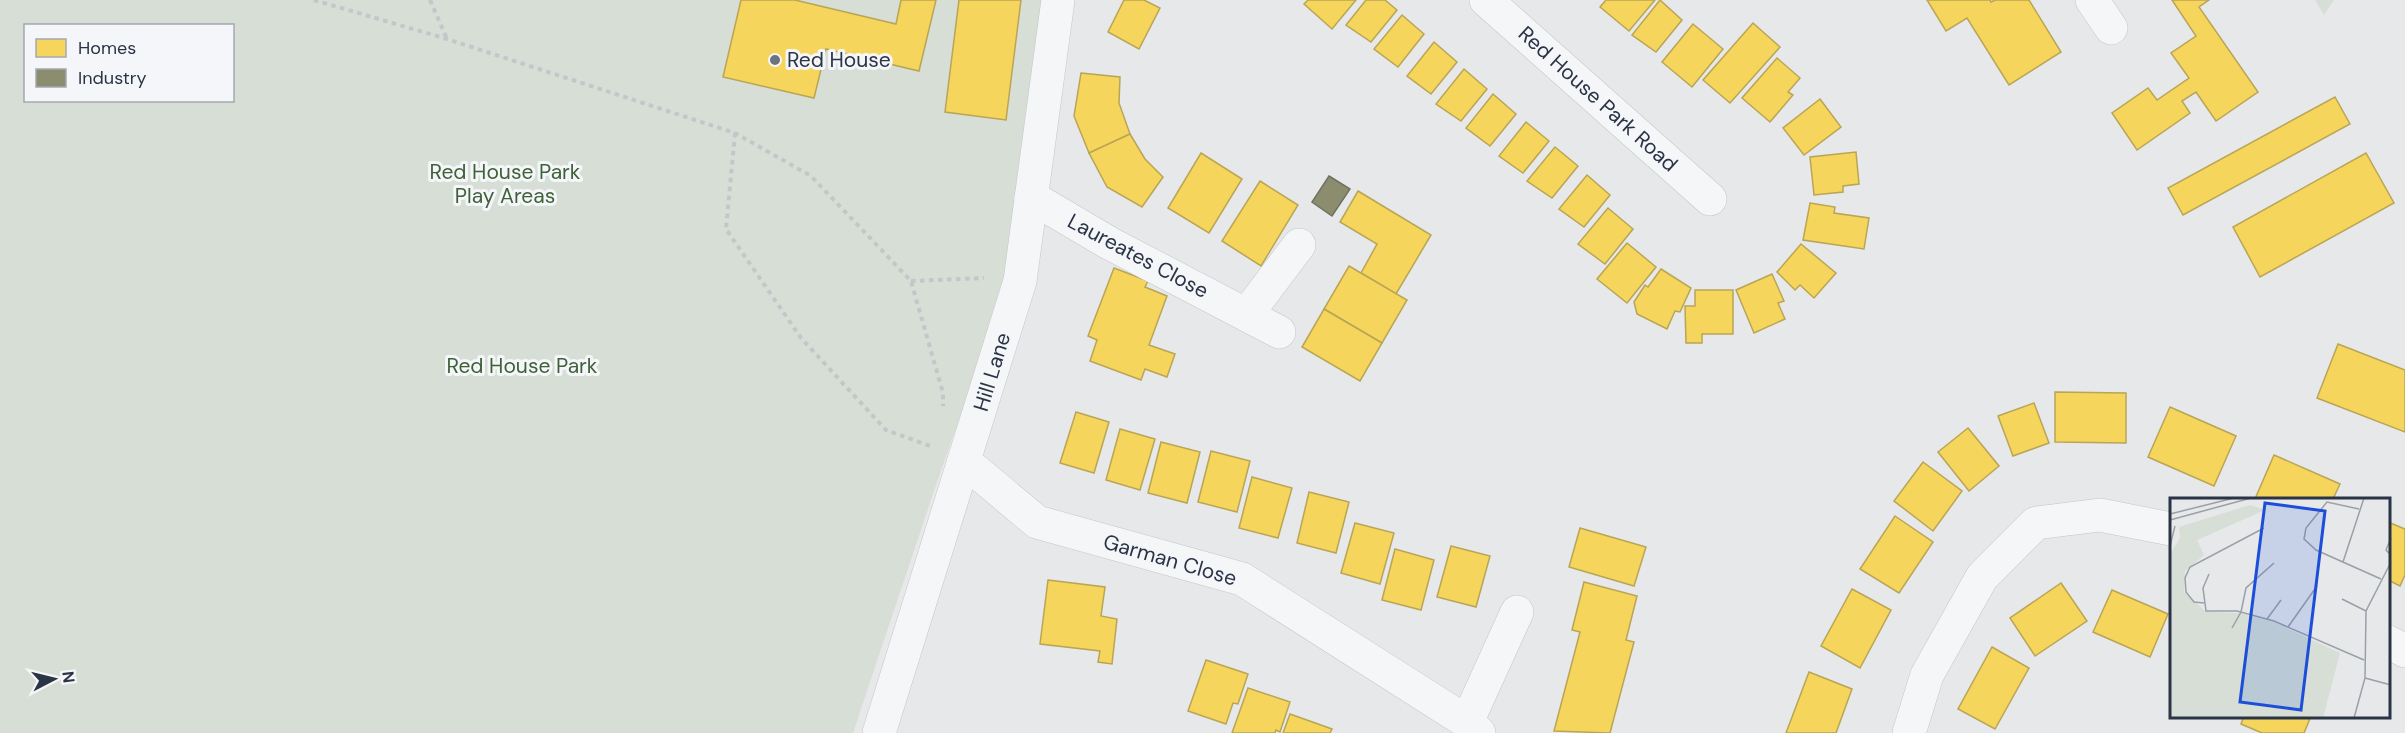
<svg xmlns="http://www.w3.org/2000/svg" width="2405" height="733" font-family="'DM Sans',sans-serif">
	<rect width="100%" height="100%" fill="#e6e8ea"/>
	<g fill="#d6ded6" fill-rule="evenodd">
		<path d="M0,0H1043L1009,277L936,485L853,733H0ZM26,26H232V100H26Z"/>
		<path d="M2315,0H2334L2324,15Z"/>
	</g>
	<g fill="#f6d55c" stroke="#b9a555" stroke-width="1.5">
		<path d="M741,0H795L896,24L901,0H936L919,71L826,49L814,98L723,77Z"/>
		<path d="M959,0H1021L1006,120L945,112Z"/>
		<path d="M1124,0H1144L1160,8L1139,49L1108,32Z"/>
		<path d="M1308,0H1356L1332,29L1304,4Z"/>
		<path d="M1366,0H1385L1397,10L1371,42L1346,25Z"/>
		<path d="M1606,0H1655L1629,31L1600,7Z"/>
		<path d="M1660,0L1682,20L1656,52L1632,35Z"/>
		<path d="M1927,0H1990L1991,2L1995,0H2029L2061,52L2009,85L1967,18L1946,31Z"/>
		<path d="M2172,0H2209L2199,7L2258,92L2216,121L2196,92L2182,101L2190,113L2137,150L2112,113L2148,88L2157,100L2189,78L2171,53L2196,36Z"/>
		<path d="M1402,15L1424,34L1398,67L1374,49Z"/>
		<path d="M1753,23L1780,47L1730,103L1703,80Z"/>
		<path d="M1693,24L1723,49L1692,87L1662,62Z"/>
		<path d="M1434,42L1457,62L1431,94L1407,76Z"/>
		<path d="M1777,58L1800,78L1788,92L1793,95L1770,122L1742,98Z"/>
		<path d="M1464,69L1487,89L1461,121L1436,104Z"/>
		<path d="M1081,73L1120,77L1119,103L1130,134L1089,153L1074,116Z"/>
		<path d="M1493,94L1516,114L1490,146L1466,128Z"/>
		<path d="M2335,97L2350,124L2183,215L2168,188Z"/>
		<path d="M1820,99L1841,127L1804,155L1783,128Z"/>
		<path d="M1526,122L1549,141L1523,173L1499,156Z"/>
		<path d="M1130,134L1145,159L1163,177L1142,207L1107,187L1089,153Z"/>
		<path d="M1555,147L1578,166L1552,198L1527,181Z"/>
		<path d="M1856,152L1859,184L1843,186V192L1814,195L1810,157Z"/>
		<path d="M1201,153L1242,179L1209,233L1168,208Z"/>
		<path d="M2366,153L2394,203L2260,277L2233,227Z"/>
		<path d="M1587,175L1610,195L1584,227L1559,209Z"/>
		<path d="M1260,181L1298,205L1261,266L1222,241Z"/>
		<path d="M1358,191L1431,235L1396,294L1361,273L1377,244L1340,222Z"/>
		<path d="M1810,203L1835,207L1834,213L1869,218L1864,249L1803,240Z"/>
		<path d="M1608,208L1633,229L1605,264L1578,244Z"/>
		<path d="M1627,243L1656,267L1627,303L1597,279Z"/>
		<path d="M1801,244L1836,273L1814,298L1800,285L1795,290L1777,272Z"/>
		<path d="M1349,266L1407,300L1382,343L1324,309Z"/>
		<path d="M1114,268L1148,281L1145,287L1167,296L1149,345L1175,354L1167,377L1145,369L1141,380L1090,361L1097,340L1088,336Z"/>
		<path d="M1661,269L1691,288L1680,312L1675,311L1667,329L1637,314L1634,302L1645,285L1648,287Z"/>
		<path d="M1772,274L1784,301L1778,303L1785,319L1754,333L1736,290Z"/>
		<path d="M1695,290H1733V334H1702V343H1686L1685,306H1695Z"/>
		<path d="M1324,309L1382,343L1360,381L1302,347Z"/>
		<path d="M2338,344L2405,370V432L2317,398Z"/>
		<path d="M2055,392L2126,393V443L2055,442Z"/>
		<path d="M2034,403L2049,443L2013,456L1998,416Z"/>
		<path d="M2170,407L2236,436L2214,486L2148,457Z"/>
		<path d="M1076,412L1109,422L1094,473L1060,463Z"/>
		<path d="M1968,428L1999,466L1969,491L1938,452Z"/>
		<path d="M1120,429L1155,439L1140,490L1106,480Z"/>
		<path d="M1161,442L1200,452L1187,503L1148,493Z"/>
		<path d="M1211,451L1250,461L1237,512L1198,502Z"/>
		<path d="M2274,455L2340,484L2333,499H2255Z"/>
		<path d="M1923,462L1962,491L1933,531L1894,501Z"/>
		<path d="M1252,477L1292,488L1278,538L1239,528Z"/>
		<path d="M1309,492L1349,502L1336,553L1297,543Z"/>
		<path d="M1895,516L1933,542L1899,593L1860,569Z"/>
		<path d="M2388,522L2405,529V575L2400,586L2388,580Z"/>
		<path d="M1355,523L1394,533L1380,584L1341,573Z"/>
		<path d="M1580,528L1646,547L1634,586L1569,567Z"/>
		<path d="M1451,546L1490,556L1476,607L1437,597Z"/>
		<path d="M1395,549L1434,560L1421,610L1382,600Z"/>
		<path d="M1048,580L1105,587L1101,616L1117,619L1112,664L1098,662L1100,651L1040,644Z"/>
		<path d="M1584,582L1637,596L1626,640L1634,642L1610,733L1554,731L1580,632L1572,630Z"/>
		<path d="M2061,583L2087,621L2035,656L2010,618Z"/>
		<path d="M1852,589L1891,610L1860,668L1821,646Z"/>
		<path d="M2112,590L2168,614L2150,657L2093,632Z"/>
		<path d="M1992,647L2029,668L1995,729L1958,709Z"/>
		<path d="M1206,660L1248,674L1238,704L1233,703L1226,724L1188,711Z"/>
		<path d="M1809,672L1852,689L1836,733H1786Z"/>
		<path d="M1248,688L1290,702L1280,732L1276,730L1275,733H1232Z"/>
		<path d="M1290,714L1332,729L1330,733H1283Z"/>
		<path d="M2244,716H2311L2304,733H2262L2241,724Z"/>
	</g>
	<path fill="#8c8c6e" stroke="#6f7262" stroke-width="1.5" d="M1329,176L1350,189L1332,216L1312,202Z"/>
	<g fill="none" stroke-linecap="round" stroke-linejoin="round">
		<defs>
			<g id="minor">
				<path d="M1486,0L1710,199"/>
				<path d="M2092,0L2111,28"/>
				<path d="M1031,197L1109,243L1279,332"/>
				<path d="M1247,314L1299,245"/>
				<path d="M964,461L1037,522L1242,579L1467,722L1479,733"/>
				<path d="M2388,642L2405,651"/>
				<path d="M1467,722L1517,612"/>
				<path d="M879,733L1020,281L1058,0"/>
				<path d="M1909,733L1927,675L1982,577L2036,523L2100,515L2171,529"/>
			</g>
		</defs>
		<use href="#minor" stroke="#c4c6c8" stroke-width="34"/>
		<g stroke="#c5c6ca" stroke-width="4" stroke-dasharray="4.5 4.5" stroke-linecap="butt">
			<path d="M314,0L447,39L735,133L811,176L911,281L943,393V406"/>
			<path d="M430,0L447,39"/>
			<path d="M735,133L726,229L801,338L886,430L933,447"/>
			<path d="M911,281L984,278"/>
		</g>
		<use href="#minor" stroke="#f5f6f7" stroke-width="33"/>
	</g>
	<circle fill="#6c737f" stroke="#f4f6f9" stroke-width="2" cx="775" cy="60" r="6"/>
	<g text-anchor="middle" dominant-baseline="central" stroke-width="6" stroke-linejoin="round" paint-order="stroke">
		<g font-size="21" fill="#2b3445" stroke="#f4f6f9" text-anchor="start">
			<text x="787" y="60">Red House</text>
		</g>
		<g font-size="21" fill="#2b3445" stroke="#f4f6f9">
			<text transform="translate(1598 99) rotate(42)">Red House Park Road</text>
			<text transform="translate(1138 256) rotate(28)">Laureates Close</text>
			<text transform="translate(992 372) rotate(-73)">Hill Lane</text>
			<text transform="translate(1170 560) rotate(16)">Garman Close</text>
		</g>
		<g font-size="21" fill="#3f6138" stroke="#f4f6f9">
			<text x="505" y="172">Red House Park<tspan x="505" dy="24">Play Areas</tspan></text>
			<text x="522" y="366">Red House Park</text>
		</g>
	</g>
	<g transform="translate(2170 498)">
		<rect width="220" height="220" fill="#e6e8ea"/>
		<path d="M80,7L95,12L27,42L34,57L15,73L14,94L36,114L69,115L104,124L170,155L153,220H0V56L10,40L9,29Z" fill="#d6ded6"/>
		<path fill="none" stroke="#9ba0a8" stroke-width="1.5" d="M189,11L157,4L136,30L134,41L146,52L211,81M0,16L64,0M0,22L81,0M221,40L216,52L221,57M0,48L5,28M173,64L194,0M39,76L33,90L36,113H67L104,123L194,162M172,101L196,113M34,105L24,104L16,94L15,80L20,69L94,30M97,121L111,102M118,129L147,88M62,130L71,114L76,90L104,65M195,180L221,187M184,220L195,180L196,113L221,64"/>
		<path fill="#1d4ed8" fill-opacity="0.15" stroke="#1d4ed8" stroke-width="3" d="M95,5L155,13L131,212L70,204Z"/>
		<rect width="220" height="220" fill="none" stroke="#2b3445" stroke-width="3"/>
	</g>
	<rect x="24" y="24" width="210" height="78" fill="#f4f6f9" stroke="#a4a8b1" stroke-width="1.5"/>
	<rect x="36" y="39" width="30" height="18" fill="#f6d55c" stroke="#a4a8b1" stroke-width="1.5"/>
	<text x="78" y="54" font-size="18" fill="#2b3445">Homes</text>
	<rect x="36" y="69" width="30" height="18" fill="#8c8c6e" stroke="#a4a8b1" stroke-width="1.5"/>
	<text x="78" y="84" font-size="18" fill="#2b3445">Industry</text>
	<g transform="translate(54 679) rotate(83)" stroke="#f4f6f9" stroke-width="4.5" paint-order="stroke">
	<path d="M0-4.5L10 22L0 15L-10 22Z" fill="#2b3445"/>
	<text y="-9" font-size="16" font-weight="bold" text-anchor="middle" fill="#2b3445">N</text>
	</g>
</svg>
